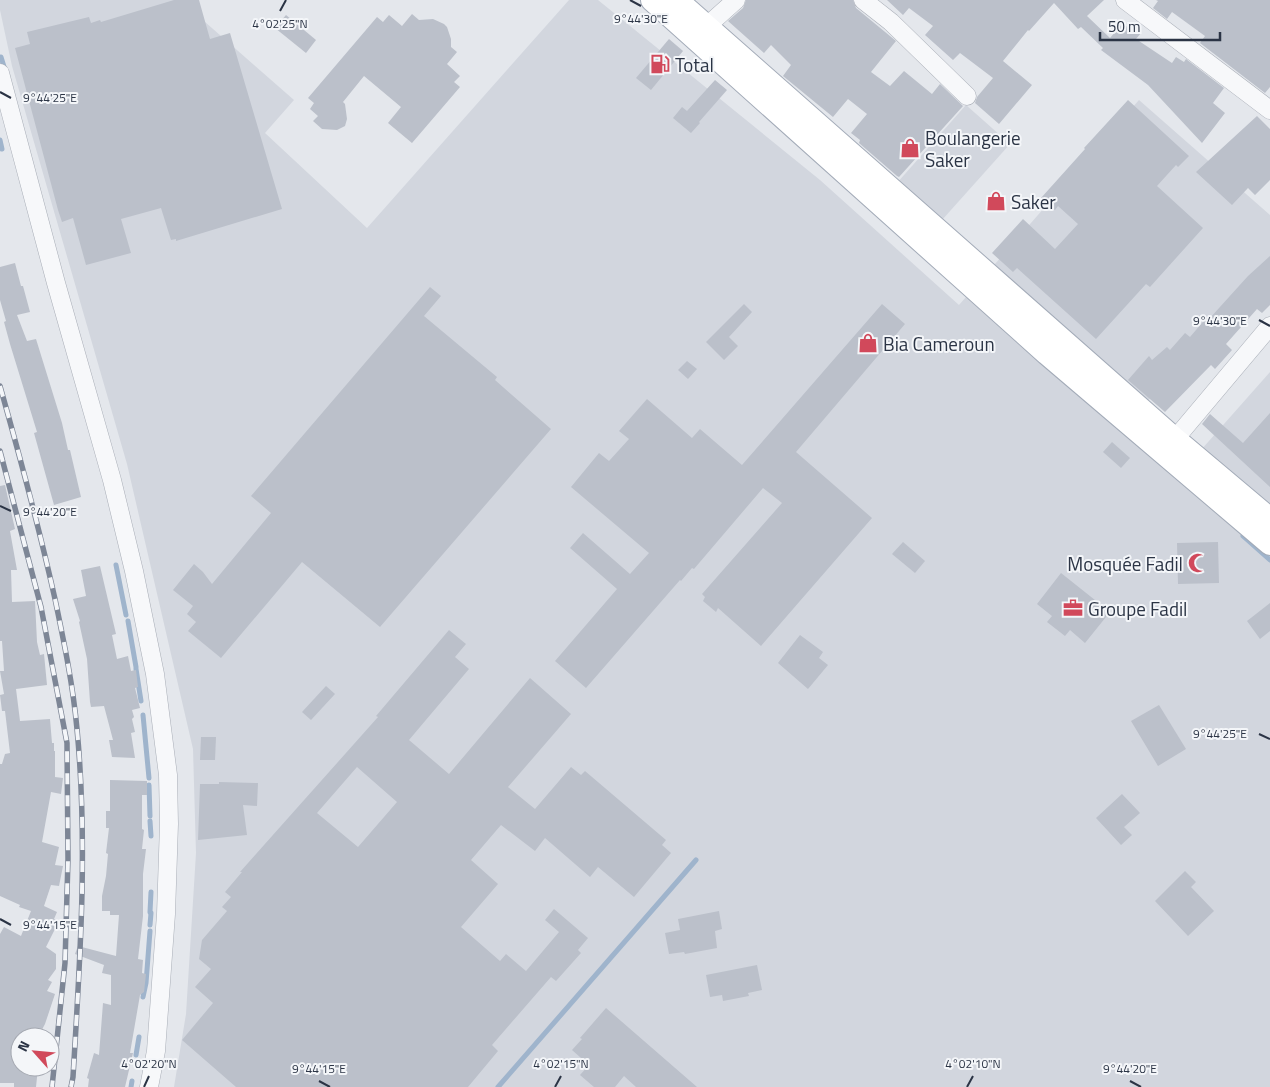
<svg xmlns="http://www.w3.org/2000/svg" width="1270" height="1087" font-family="'Titillium Web',sans-serif">
	<rect width="100%" height="100%" fill="#e4e7ec"/>
	<g fill="#d2d6de">
		<path d="M0,0H180L294,100L265,133L367,228L569,0H598L820,180L959,305L1139,100L1270,215V262L1146,403L1201,450L1270,372V1087H174L186,1014L196,853L193,749L127,464L12,66L0,10Z"/>
		<path d="M966,105L1010,144L942,220L897,183Z"/>
	</g>
	<g fill="none" stroke-linecap="round" stroke-linejoin="round">
		<g stroke="#9fb4cc" stroke-width="5">
			<path d="M1,57L5,70"/>
			<path d="M0,140L2,149"/>
			<path d="M1243,536L1270,560"/>
			<path d="M116,565L126,615"/>
			<path d="M128,621L136,667"/>
			<path d="M136,669L141,701"/>
			<path d="M143,715L149,778"/>
			<path d="M149,785L150,816"/>
			<path d="M150,821L151,836"/>
			<path d="M150,912L151,892"/>
			<path d="M150,925L151,913"/>
			<path d="M143,997L146,983L150,931"/>
			<path d="M136,1055L139,1037"/>
			<path d="M131,1087L132,1081"/>
			<path d="M498,1087L696,860"/>
		</g>
	</g>
	<g fill="#bbc0ca" fill-rule="evenodd">
		<path d="M174,0H199L210,39L230,33L282,209L176,241V239L171,240L161,208L121,219L131,253L86,265L73,218L62,222L58,210L15,48L30,44L27,32L89,17L91,23L100,20L101,22Z"/>
		<path d="M746,0H853L856,8L896,41L871,72L890,86L904,71L932,94L940,84L963,106L899,177L897,176L859,143L860,140L851,133L867,114L848,99L833,117L783,76L791,65L771,45L764,53L728,21L743,8Z"/>
		<path d="M887,0H1104L1087,16L1110,38L1122,24L1126,27L1129,23L1141,33L1136,39L1172,63L1176,57L1184,62L1186,59L1224,88L1213,103L1225,113L1202,143L1148,85L1101,50L1103,48L1081,27L1078,29L1054,3L1029,31L1028,30L1003,61L1032,85L999,124L975,103L977,97L993,78L960,53L953,60L925,35L933,26L909,8L903,15Z"/>
		<path d="M1156,0H1270V87L1265,93L1200,43L1205,36L1172,12L1167,19L1153,8L1158,1Z"/>
		<path d="M412,14L419,20L433,19L444,24L447,27L451,39V47L457,52L447,64L460,76L454,82L460,87L412,143L388,123L401,107L364,76L343,102L345,104L347,119L345,126L337,130L322,129L313,121L318,116L310,109L314,103L308,98L377,17L383,22L389,15L402,26Z"/>
		<path d="M286,15L316,40L306,53L275,28Z"/>
		<path d="M669,39L683,51L651,90L636,78Z"/>
		<path d="M715,80L727,90L699,122L700,123L691,133L673,118L682,107L687,111Z"/>
		<path d="M1128,100L1189,156L1178,167L1176,165L1157,186L1203,228L1150,287L1146,284L1096,339L1017,268L1013,272L992,253L1023,219L1055,249L1078,224L1058,206L1055,210L1041,198L1085,149L1084,148Z"/>
		<path d="M1257,116L1270,129V180L1255,195L1248,188L1232,205L1196,172Z"/>
		<path d="M1270,256V305L1262,313L1257,309L1226,344L1232,350L1215,369L1211,365L1165,412L1128,380L1149,356L1152,360L1167,347L1170,350L1185,333L1190,337L1208,316L1210,318L1248,276Z"/>
		<path d="M15,263L21,286H23L30,312L17,315L27,341L36,339L62,423L68,450H70L81,497L54,505L34,433L37,432L10,344L4,322L6,321L0,300V267Z"/>
		<path d="M430,287L441,296L424,316L497,377L495,380L551,429L380,627L302,562L221,658L188,631L196,622L187,614L193,606L173,590L194,564L203,572L212,584L271,513L251,496Z"/>
		<path d="M744,304L752,312L729,337L738,346L724,360L706,342Z"/>
		<path d="M882,304L905,324L796,452L872,518L761,646L718,608L716,612L703,601L705,597L702,594L782,503L763,488L694,569L692,568L681,581L680,580L586,688L555,661L617,589L570,548L583,533L630,574L649,553L571,487L599,453L609,461L629,439L619,431L647,399L692,438L700,429L742,465Z"/>
		<path d="M687,361L697,369L688,379L678,370Z"/>
		<path d="M1270,413V487L1202,424L1210,414L1243,443Z"/>
		<path d="M1112,442L1130,458L1121,468L1103,452Z"/>
		<path d="M5,485L15,529L10,531L17,570H11L12,602L35,601L37,642L40,655L44,654L47,685L16,689L20,721L50,719L52,743H54V751H55V777L63,778L61,794L51,792L42,842L59,847L55,865L63,866L59,886L51,885L44,906L57,912L54,919L59,921L46,947L56,954V969L48,980L52,982L47,991L55,994L45,1024L38,1037H20V1067L38,1068L36,1087H14V1083H0V934L4,927L21,936L31,911L19,907L20,905L0,896V764H2L5,754L10,753L5,711H2L0,695L4,694L0,671H4L2,641H0V486Z"/>
		<path d="M903,542L925,561L915,573L892,554Z"/>
		<path d="M1218,542L1219,583L1178,584L1177,543Z"/>
		<path d="M100,566L116,634L112,635L117,659L128,656L131,671L136,670L138,687L135,688L140,708L132,710L134,717L132,719L135,732L131,733L135,758L112,757L109,740H113L104,706L91,707L90,702L87,659L79,622L80,621L73,599L86,596L81,570Z"/>
		<path d="M1061,573L1110,612L1085,643L1070,630L1065,636L1047,622L1052,616L1037,604Z"/>
		<path d="M1270,603V631L1260,639L1247,621Z"/>
		<path d="M449,630L466,644L455,657L469,669L409,740L449,774L530,678L571,714L508,787L535,809L571,767L581,775L585,771L666,840L662,845L671,853L634,897L598,867L590,877L545,838L535,851L501,825L471,860L498,884L461,927L500,961L506,954L526,971L559,932L545,920L554,909L588,938L578,950L581,953L556,981L551,977L492,1045L498,1051L468,1087H236L182,1040L213,1003L195,987L211,969L199,959L202,940L227,911L222,907L231,897L225,892L242,872H240L378,717L376,716ZM357,767L397,802L358,847L317,813Z"/>
		<path d="M800,635L823,652L819,658L828,665L808,689L778,663Z"/>
		<path d="M326,686L335,694L311,720L302,712Z"/>
		<path d="M1159,705L1186,749L1158,766L1131,721Z"/>
		<path d="M201,737H216L215,760H200Z"/>
		<path d="M110,780L147,781V795H142V829L144,830L142,849H146L143,874V916L138,959L143,960L142,973L146,974L144,992L140,995L130,1053H133L125,1087H88L89,1079L87,1078L94,1053L99,1055L103,1003L111,1005V975L102,973L104,965L75,954L78,946L116,956L119,915H110V911H102V896L106,876L108,854L106,853L109,828H106V811H110Z"/>
		<path d="M219,782L258,783L257,806L243,805L247,835L198,840L200,784H219Z"/>
		<path d="M1122,794L1140,813L1124,827L1132,835L1121,845L1096,818Z"/>
		<path d="M1185,871L1196,882L1191,887L1214,911L1188,936L1155,901Z"/>
		<path d="M719,911L722,929L715,931L717,948L685,954L684,952L669,954L665,933L680,930L678,919Z"/>
		<path d="M757,965L762,990L748,993L749,996L723,1001L722,995L710,997L706,975Z"/>
		<path d="M606,1008L697,1087H636L624,1076L615,1087H594L580,1075L589,1065L572,1050L582,1039L580,1038Z"/>
	</g>
	<g fill="none" stroke-linecap="round" stroke-linejoin="round">
		<defs>
			<g id="minor">
				<path d="M863,0L891,22L967,96"/>
				<path d="M1125,0L1270,110"/>
				<path d="M697,35L736,0"/>
				<path d="M0,73L56,283L112,480L134,571L155,674L168,775L169,824L166,914L156,1051L149,1087"/>
				<path d="M1175,439L1270,326"/>
			</g>
			<g id="major">
				<path d="M652,0L1047,354L1270,544"/>
				<path d="M677,0L1175,439L1270,519"/>
			</g>
		</defs>
		<use href="#minor" stroke="#a9aeb7" stroke-width="19"/>
		<use href="#major" stroke="#a3abb8" stroke-width="24"/>
		<use href="#minor" stroke="#f7f8fa" stroke-width="18"/>
		<use href="#major" stroke="#fff" stroke-width="22"/>
		<defs>
			<g id="rail">
				<path d="M0,386C20,457 39,527 55,599C64,642 73,685 77,729C88,845 80,961 73,1077L71,1087"/>
				<path d="M0,451L41,607L67,743L68,859L65,963L52,1087"/>
			</g>
		</defs>
		<use href="#rail" stroke="#7d8696" stroke-width="5.5"/>
		<use href="#rail" stroke="#f4f6f9" stroke-width="4" stroke-dasharray="11" stroke-linecap="butt"/>
	</g>
	<path fill="none" stroke="#2b3445" stroke-width="2" d="M630,0L641,6M280,11L286,0M0,92L11,98M1259,320L1270,326M0,506L11,511M1259,734L1270,739M0,919L11,925M319,1081L330,1087M1130,1081L1141,1087M144,1087L149,1076M555,1087L561,1076M967,1087L973,1076"/>
	<defs>
		<symbol id="fuel-bare" viewBox="-9 -9 18 18"><path d="M-5.5-6h7V0h2V4h1.3V-2.5L3-4.5l.8-.8L6-3V5H2.5V1h-1V6h-7ZM-4.2-4.7v3.2H.2V-4.7Z" fill="#d1495b" stroke="#f4f6f9" stroke-width="2.5" paint-order="stroke"/></symbol>
		<symbol id="shop-bare" viewBox="-9 -9 18 18"><path d="M-5-2.5h2.3a2.7 3.5 0 0 1 5.4 0H5L5.5 6h-11ZM-1.5-2.5h3a1.5 2.3 0 0 0-3 0Z" fill="#d1495b" stroke="#f4f6f9" stroke-width="2.5" paint-order="stroke"/></symbol>
		<symbol id="mosque-bare" viewBox="-9 -9 18 18"><path d="M3.5-4.9A6 6 0 1 0 3.5 4.9A5 5 0 1 1 3.5-4.9Z" fill="#d1495b" stroke="#f4f6f9" stroke-width="2.5" paint-order="stroke"/></symbol>
		<symbol id="office-bare" viewBox="-9 -9 18 18"><path d="M-6-3h4V-5.5h4V-3h4V5H-6ZM-1-4.5V-3h2v-1.5ZM-6 0V1H6V0Z" fill="#d1495b" stroke="#f4f6f9" stroke-width="2.5" paint-order="stroke"/></symbol>
	</defs>
	<g fill-rule="evenodd">
		<use href="#fuel-bare" x="646" y="50" width="28" height="28"/>
		<use href="#shop-bare" x="896" y="134" width="28" height="28"/>
		<use href="#shop-bare" x="982" y="187" width="28" height="28"/>
		<use href="#shop-bare" x="854" y="329" width="28" height="28"/>
		<use href="#mosque-bare" x="1184" y="549" width="28" height="28"/>
		<use href="#office-bare" x="1059" y="594" width="28" height="28"/>
	</g>
	<g text-anchor="middle" dominant-baseline="central" stroke-width="4" stroke-linejoin="round" paint-order="stroke">
		<g font-size="19" fill="#2b3445" stroke="#f4f6f9" text-anchor="start">
			<text x="675" y="64">Total</text>
			<text x="925" y="137">Boulangerie<tspan x="925" dy="22">Saker</tspan></text>
			<text x="1011" y="201">Saker</text>
			<text x="883" y="343">Bia Cameroun</text>
			<text x="1183" y="563" text-anchor="end">Mosquée Fadil</text>
			<text x="1088" y="608">Groupe Fadil</text>
		</g>
	</g>
	<g font-size="12" text-anchor="middle" fill="#2b3445" stroke="#f4f6f9" stroke-width="4" stroke-linejoin="round" paint-order="stroke">
		<text x="641" y="23">9°44'30"E</text>
		<text x="280" y="28">4°02'25"N</text>
		<text x="50" y="102">9°44'25"E</text>
		<text x="1220" y="325">9°44'30"E</text>
		<text x="50" y="516">9°44'20"E</text>
		<text x="1220" y="738">9°44'25"E</text>
		<text x="50" y="929">9°44'15"E</text>
		<text x="149" y="1068">4°02'20"N</text>
		<text x="561" y="1068">4°02'15"N</text>
		<text x="973" y="1068">4°02'10"N</text>
		<text x="319" y="1073">9°44'15"E</text>
		<text x="1130" y="1073">9°44'20"E</text>
	</g>
	<g transform="translate(35 1052) rotate(297)"><circle r="24" fill="#f4f6f9" stroke="#a4a8b1"/>
	<path d="M0-4L9 19L0 12L-9 19Z" fill="#d1495b"/>
	<text y="-8" font-size="14" font-weight="bold" text-anchor="middle" fill="#2b3445">N</text>
	</g>
	<path d="M1100 32v8h120v-8" fill="none" stroke="#2b3445" stroke-width="2.5"/>
	<text x="1108" y="32" font-size="15" fill="#2b3445" stroke="#f4f6f9" stroke-width="4" paint-order="stroke">50 m</text>
</svg>
